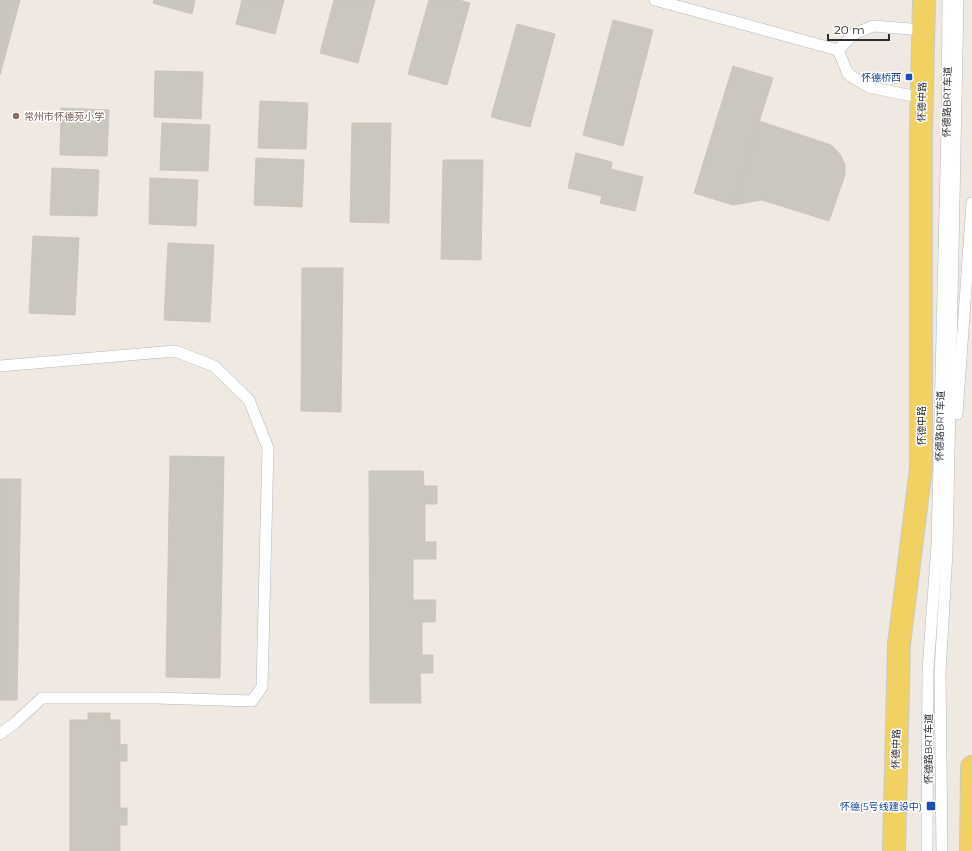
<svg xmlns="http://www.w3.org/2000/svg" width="972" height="851" font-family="Montserrat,'Noto Sans SC',sans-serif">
	<rect width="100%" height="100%" fill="#efe9e1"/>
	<g fill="#cbc7bf" stroke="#cbc5ba">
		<path d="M0,0H20L0,75Z"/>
		<path d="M154,0H195L192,14L153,3Z"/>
		<path d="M242,0H284L275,34L236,24Z"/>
		<path d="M334,0H375L358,63L320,53Z"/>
		<path d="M429,0H459L470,3L447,85L408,74Z"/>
		<path d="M613,20L653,30L623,146L583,135Z"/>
		<path d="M517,24L555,34L530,127L491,117Z"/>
		<path d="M733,66L773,78L733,205L694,193Z"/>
		<path d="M155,71L203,72L201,119L154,117Z"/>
		<path d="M260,101L308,103L306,149L258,148Z"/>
		<path d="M61,108L109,110L107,156L60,155Z"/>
		<path d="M759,121L831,145L840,154L845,165V175L829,221L762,200L733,205Z"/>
		<path d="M162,123L210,125L208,171L160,170Z"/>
		<path d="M352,123H391L389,223L350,222Z"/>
		<path d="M576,153L612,162L611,169L643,177L635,211L600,203L602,196L568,188Z"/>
		<path d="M256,158L304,160L302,207L254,205Z"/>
		<path d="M443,160H483L481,260L441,259Z"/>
		<path d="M52,168L99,170L97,216L50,215Z"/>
		<path d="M150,178L198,180L196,226L149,224Z"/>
		<path d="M33,236L79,238L75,315L29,313Z"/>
		<path d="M168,243L214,245L210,322L164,320Z"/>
		<path d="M302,268H343L341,412L301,411Z"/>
		<path d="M170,456L224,457L220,678L166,677Z"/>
		<path d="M369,471H423L424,486H437V504H425V542H436V559H413V600H436L435,622H422V655H433V673H420L421,703H370Z"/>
		<path d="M0,479H21L17,700H0Z"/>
		<path d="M88,713H110V720H120V745L127,744V761H120V808H127V825H120V851H70V720H88Z"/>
	</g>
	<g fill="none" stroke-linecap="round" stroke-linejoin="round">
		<defs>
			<g id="service">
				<path d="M655,0L838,50"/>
				<path d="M922,98L869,87L848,74L838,50L854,34L873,26L923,30"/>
				<path d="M0,366L175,351L214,366L249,400L268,448L262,687L252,701L156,698H42L16,722L0,734"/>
				<path d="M957,414L972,203"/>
				<path d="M927,851L928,670L937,545L947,127L948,0"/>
				<path d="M942,851L940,672L947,552L958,0"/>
			</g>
			<g id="primary">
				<path d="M894,851L899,644L921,468V132L924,0"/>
				<path d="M971,851L972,767"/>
			</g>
		</defs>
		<use href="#service" stroke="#b4b7c1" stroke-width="12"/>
		<use href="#primary" stroke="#c9c9c9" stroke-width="24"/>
		<use href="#service" stroke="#fff" stroke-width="11"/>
		<use href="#primary" stroke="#f2d163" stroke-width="22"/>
	</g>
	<g fill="#1a4fb4" stroke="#fff" stroke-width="1.5">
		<rect x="905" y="73" width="8" height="8" rx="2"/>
		<rect x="926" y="801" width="10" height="10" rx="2"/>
	</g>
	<circle fill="#8d6e63" stroke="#fff" stroke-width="1.5" cx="16" cy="116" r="4"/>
	<g text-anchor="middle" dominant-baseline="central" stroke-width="3" stroke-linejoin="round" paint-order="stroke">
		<g font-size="10" fill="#164399" stroke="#fff" text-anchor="end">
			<text x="901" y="77">怀德桥西</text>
			<text x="922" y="806">怀德(5号线建设中)</text>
		</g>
		<g font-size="10" fill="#2e2e2e" stroke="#fff">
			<text transform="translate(922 102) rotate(-89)">怀德中路</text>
			<text transform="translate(947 102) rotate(-89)">怀德路BRT车道</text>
			<text transform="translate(921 426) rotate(-90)">怀德中路</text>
			<text transform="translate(940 426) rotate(-89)">怀德路BRT车道</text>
			<text transform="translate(896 749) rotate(-89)">怀德中路</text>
			<text transform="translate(928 749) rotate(-90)">怀德路BRT车道</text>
		</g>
		<g font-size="10" fill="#785e54" stroke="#fff" text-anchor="start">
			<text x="24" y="116">常州市怀德苑小学</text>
		</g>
	</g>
	<path d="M828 34v6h61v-6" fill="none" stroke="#2e2e2e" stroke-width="2"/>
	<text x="834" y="34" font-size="12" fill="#2e2e2e" stroke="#ffffff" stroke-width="3" paint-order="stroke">20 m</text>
</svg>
